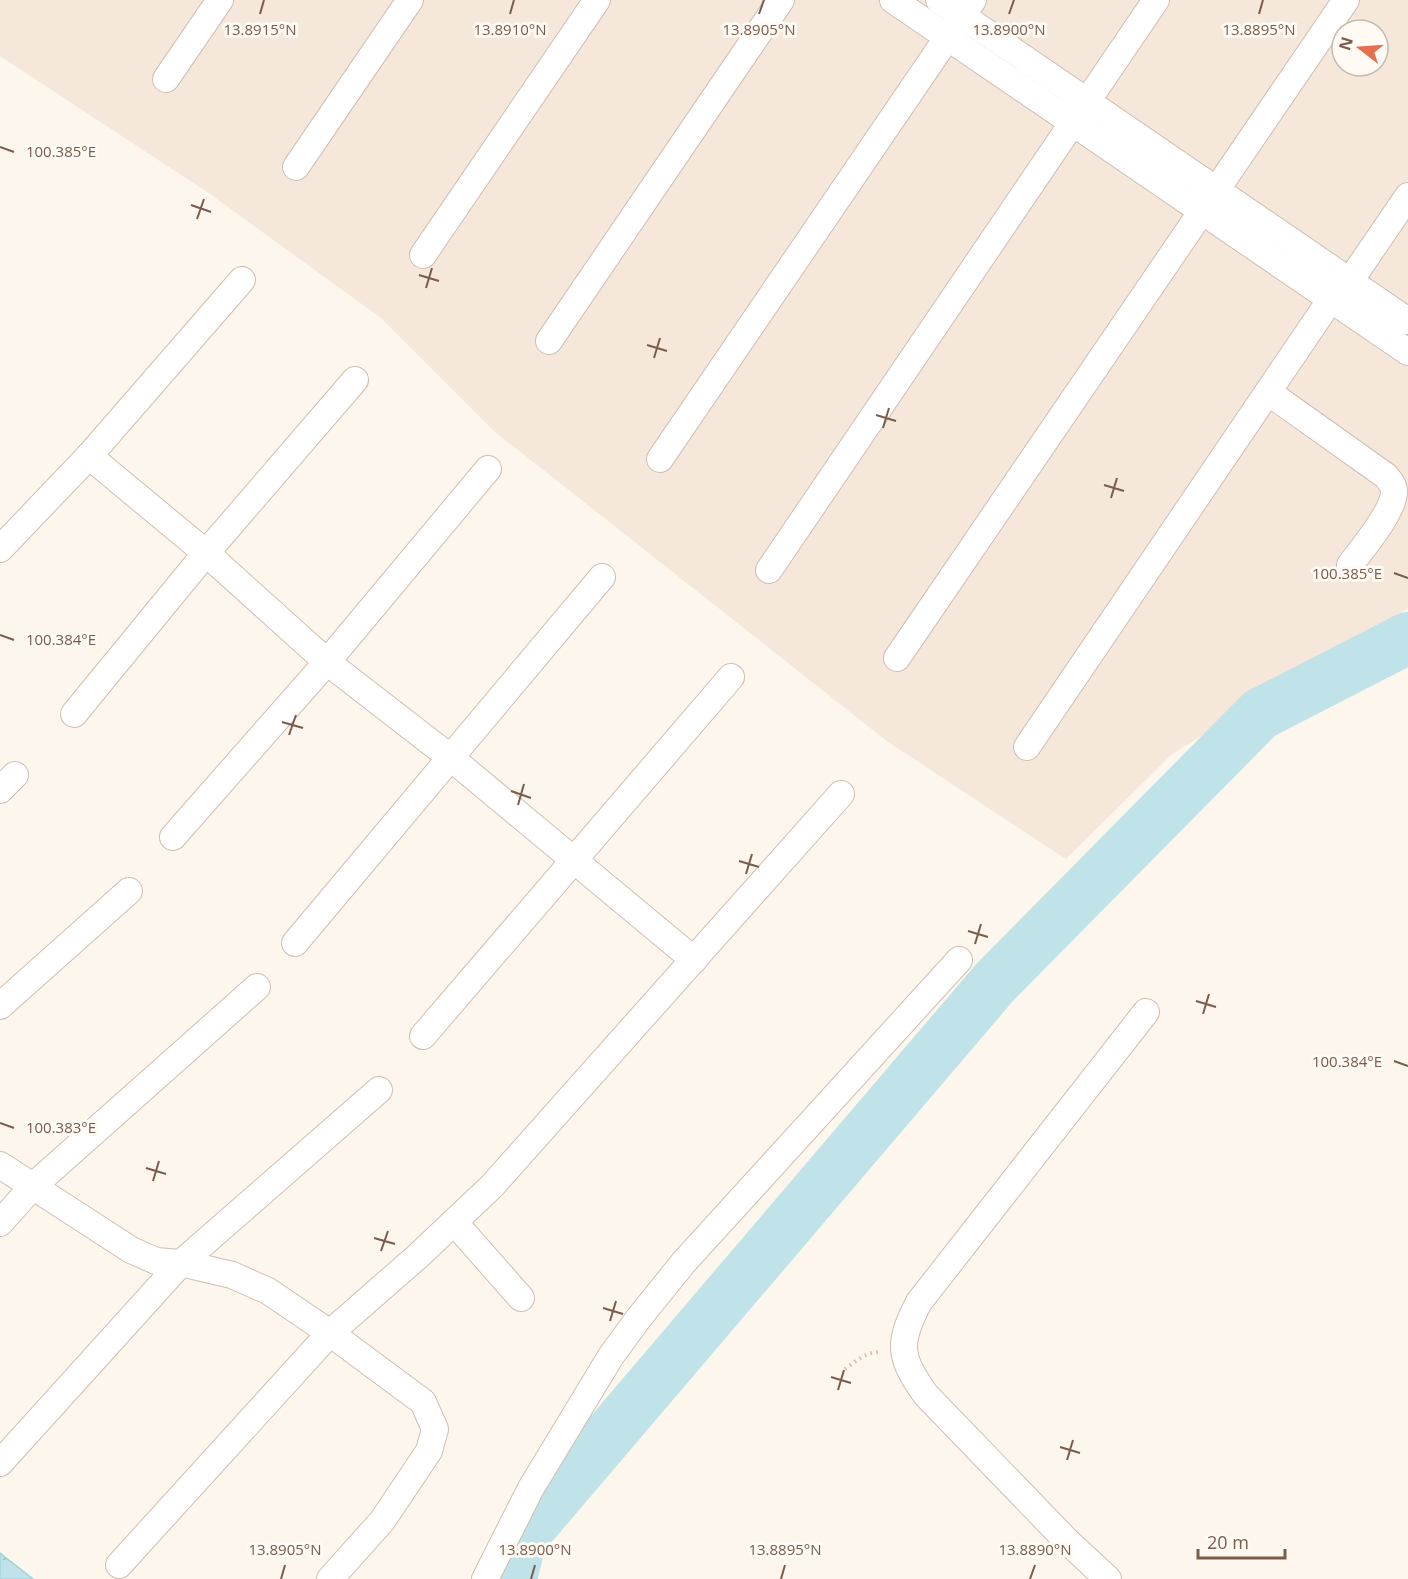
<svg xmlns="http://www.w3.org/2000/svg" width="1408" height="1579" font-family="'Open Sans',sans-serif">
	<defs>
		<pattern id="water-ripples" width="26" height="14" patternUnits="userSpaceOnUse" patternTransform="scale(1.5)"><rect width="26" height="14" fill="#bfe3e8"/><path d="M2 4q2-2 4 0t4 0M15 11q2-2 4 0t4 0" fill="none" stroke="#a0bbbe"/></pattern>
	</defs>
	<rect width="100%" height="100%" fill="#fdf6ec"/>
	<path fill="#f5e8da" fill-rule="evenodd" d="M0,0H1408V608L1172,754L1066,859L888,742L494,431L381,318L210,194L0,56ZM1342,30H1378V66H1342Z"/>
	<path fill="url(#water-ripples)" stroke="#a5d3da" stroke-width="1.5" d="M0,1553L33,1579H0Z"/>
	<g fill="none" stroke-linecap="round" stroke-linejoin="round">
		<path stroke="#bfe3e8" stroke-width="52" d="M511,1579L521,1538L995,982L1260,714L1408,638"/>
		<defs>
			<g id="street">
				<path d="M893,0L1408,352"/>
				<path d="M939,0L1408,321"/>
				<path d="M166,79L220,0"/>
				<path d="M296,167L410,0"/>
				<path d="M423,255L597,0"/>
				<path d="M549,341L781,0"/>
				<path d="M1268,392L1386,476C1390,481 1394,485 1394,492C1394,511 1362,549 1350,565"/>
				<path d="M89,456L206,553L327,662L451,758L694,960"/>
				<path d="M660,459L973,0"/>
				<path d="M0,549L89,456L242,280"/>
				<path d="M769,570L1156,0"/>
				<path d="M897,658L1346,0"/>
				<path d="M74,714L206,553L355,380"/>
				<path d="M1027,747L1331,299L1350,281L1408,196"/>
				<path d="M0,790L15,775"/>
				<path d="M173,837L327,662L488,469"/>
				<path d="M295,943L602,577"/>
				<path d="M0,1006L129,891"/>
				<path d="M423,1036L731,677"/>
				<path d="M0,1165L131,1250L156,1261L181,1263L232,1275L268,1291L330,1333L423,1402L435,1429L429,1451L382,1521L330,1579"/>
				<path d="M454,1222L521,1298"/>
				<path d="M0,1223L32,1187L257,987"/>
				<path d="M0,1463L181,1263L379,1090"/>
				<path d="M119,1565L330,1333L418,1256L492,1186L841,794"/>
				<path d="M485,1579L531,1488L611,1356L638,1319L684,1262L959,960"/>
				<path d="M1108,1579L1066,1540L926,1395C899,1357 897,1344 919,1302L1146,1012"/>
			</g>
		</defs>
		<use href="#street" stroke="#d1beb0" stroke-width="28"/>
		<path stroke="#d9b8a5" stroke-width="4" stroke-dasharray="1.5 4.5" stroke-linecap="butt" d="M845,1369C856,1361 865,1353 878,1352"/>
		<use href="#street" stroke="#fff" stroke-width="26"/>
	</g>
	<path fill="none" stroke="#7a5c4d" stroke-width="2" d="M260,14L264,0M510,14L514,0M759,14L764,0M1009,14L1014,0M1259,14L1263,0M0,147L14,152M191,205L211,212M197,219L204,199M419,275L439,281M426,288L432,268M647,345L667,351M654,358L660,338M876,415L896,421M883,428L889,408M1104,485L1124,491M1111,498L1117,478M1394,573L1408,578M0,635L14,640M282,722L303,728M289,735L296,715M511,791L531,798M518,805L524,784M739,861L759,867M746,874L752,854M968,931L988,937M975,944L981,924M1196,1001L1216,1007M1203,1014L1209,994M1394,1061L1408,1066M0,1123L14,1128M146,1168L166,1174M153,1181L159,1161M374,1238L395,1244M381,1251L388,1231M603,1308L623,1314M610,1321L616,1301M831,1377L851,1383M838,1390L844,1370M1060,1447L1080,1453M1067,1460L1073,1440M281,1579L285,1565M531,1579L535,1565M781,1579L785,1565M1030,1579L1035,1565"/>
	<g font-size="15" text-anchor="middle" fill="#7a5c4d" stroke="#fffaf3" stroke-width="6" stroke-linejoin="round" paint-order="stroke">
		<text x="260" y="35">13.8915°N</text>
		<text x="510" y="35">13.8910°N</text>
		<text x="759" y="35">13.8905°N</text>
		<text x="1009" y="35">13.8900°N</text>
		<text x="1259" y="35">13.8895°N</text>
		<text x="61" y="157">100.385°E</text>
		<text x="1347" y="579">100.385°E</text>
		<text x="61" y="645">100.384°E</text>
		<text x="1347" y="1067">100.384°E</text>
		<text x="61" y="1133">100.383°E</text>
		<text x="285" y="1555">13.8905°N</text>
		<text x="535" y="1555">13.8900°N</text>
		<text x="785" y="1555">13.8895°N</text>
		<text x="1035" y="1555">13.8890°N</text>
	</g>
	<g transform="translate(1360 48) rotate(287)"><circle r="28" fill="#fffaf3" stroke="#cabbb1" stroke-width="1.5"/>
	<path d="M0-4.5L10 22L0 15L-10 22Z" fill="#e76f51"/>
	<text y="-9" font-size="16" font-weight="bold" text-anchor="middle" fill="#7a5c4d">N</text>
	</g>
	<path d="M1198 1549v9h87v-9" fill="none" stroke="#7a5c4d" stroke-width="3"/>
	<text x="1207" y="1549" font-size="18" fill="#7a5c4d" stroke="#fffaf3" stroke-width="4.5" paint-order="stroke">20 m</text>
</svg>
